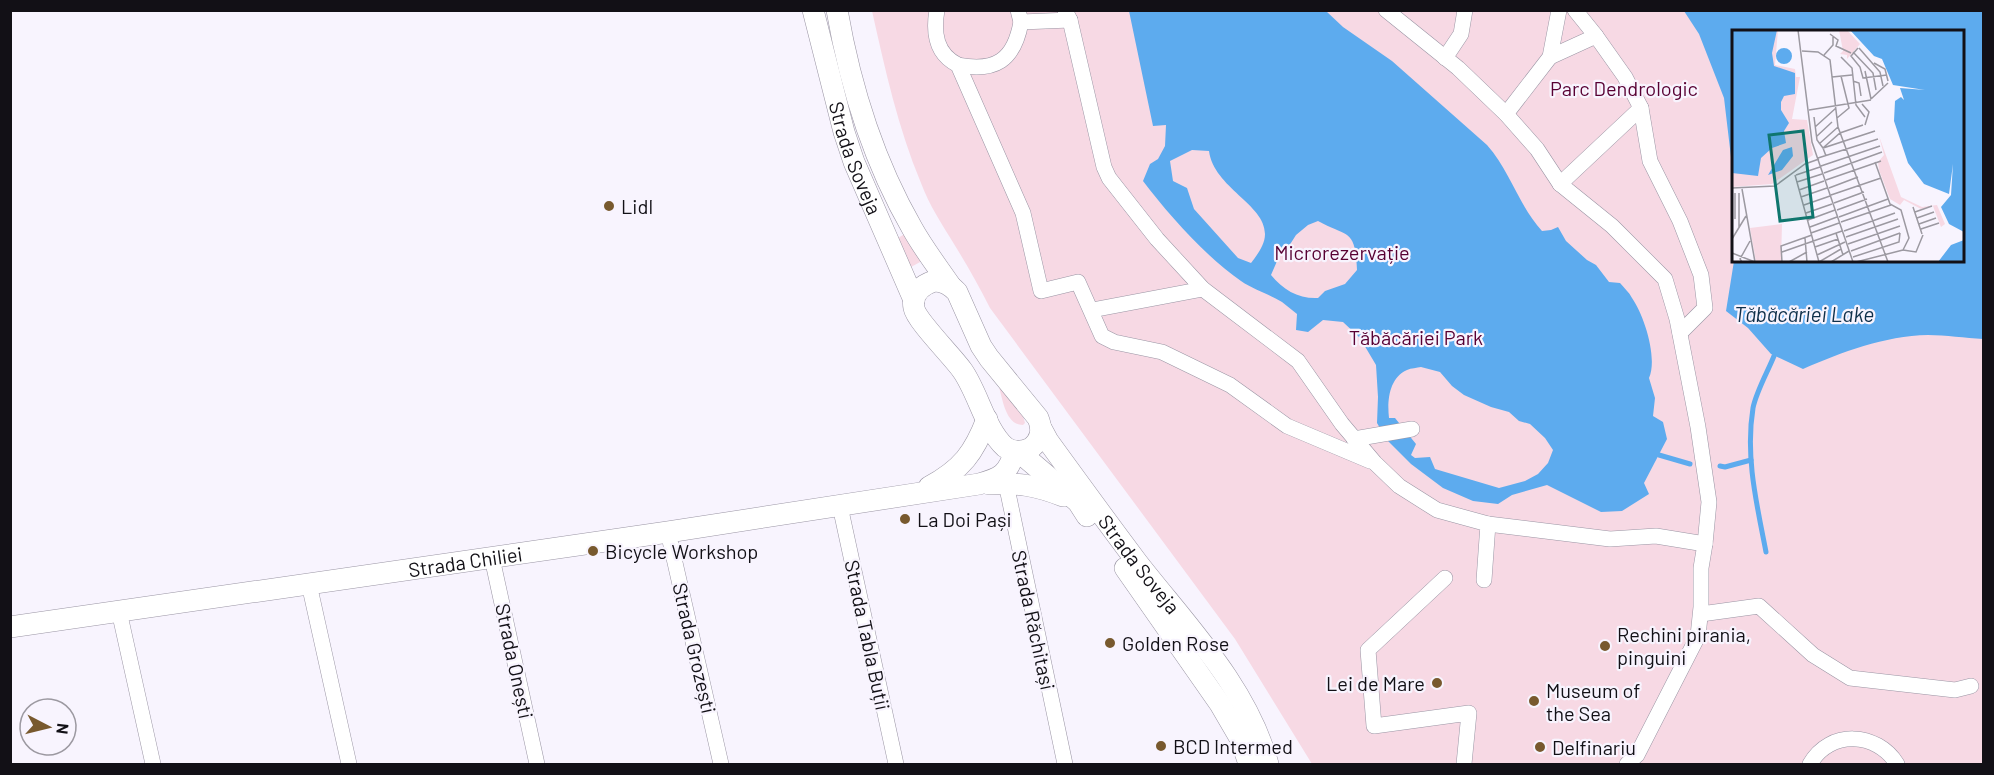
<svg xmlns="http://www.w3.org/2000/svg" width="1994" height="775" font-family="Barlow,sans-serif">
	<rect width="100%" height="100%" fill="#f8f4fe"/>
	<g fill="#f7d9e4" fill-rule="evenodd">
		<path d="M872,11H1983V764H1312L1235,639L990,308C979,286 967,265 954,244C942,224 929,205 921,183C898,128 885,69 872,11ZM1733,32H1962V261H1733Z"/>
		<path d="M908,232L922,261L911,267L898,238Z"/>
		<path d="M999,387L1017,407L1023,416L1025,423L1023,425C1006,425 1003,401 999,387Z"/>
	</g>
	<g fill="#5dabee" fill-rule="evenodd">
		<path d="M1129,11H1326L1343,27L1392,61L1487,145C1510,171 1519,206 1542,231L1551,230L1558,227L1566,241L1587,260L1596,265L1609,282L1620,283C1624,288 1629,292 1632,298C1644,315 1658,358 1649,378L1655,398L1653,416L1663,422L1667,439L1644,483L1649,494L1622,511L1601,512L1547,485L1512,495L1498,504L1473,501L1443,488L1411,464L1387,440L1377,423L1378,397L1376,365L1360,338L1343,322L1323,320L1308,332L1296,330L1297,314C1292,310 1287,306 1282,302C1269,294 1254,290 1241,281C1206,257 1168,214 1143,181L1150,164L1158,159L1165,146L1166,125L1153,126ZM1192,150L1209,151C1214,188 1265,204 1265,234C1265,245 1257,255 1251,263L1238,258L1194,209L1187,188L1173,181L1170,161ZM1318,221C1349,238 1355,228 1357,270L1345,284L1325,291L1318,298C1299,299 1283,290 1271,275L1281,252L1289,246L1296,235L1308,225ZM1421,367L1440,372L1452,386L1464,395L1491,407L1509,412L1519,421L1530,424L1545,438L1553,450L1548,463L1538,474L1525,481L1499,488L1435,469L1430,457L1415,458L1411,455L1416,444L1395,418H1389C1387,401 1389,378 1407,370C1411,368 1417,368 1421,367Z"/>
		<path d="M1684,11H1983V339C1965,338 1946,335 1928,335C1884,336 1842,352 1803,369L1771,354L1748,328L1726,311L1734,261H1962V32H1733V174L1724,98L1699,34Z"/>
	</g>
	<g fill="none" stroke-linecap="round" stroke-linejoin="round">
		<g stroke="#5dabee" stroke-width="5">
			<path d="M1659,455L1690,464"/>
			<path d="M1720,466L1725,467L1751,460"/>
			<path d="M1766,552C1757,505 1745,457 1753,408C1756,392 1768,371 1774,356"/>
		</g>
		<defs>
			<g id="street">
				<path d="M937,10C933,33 936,54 958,65L1023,213L1041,291L1078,282L1102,336L1114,342L1162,352L1230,385L1287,426L1370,461"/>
				<path d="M1018,10L1021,22L1070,20"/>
				<path d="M1065,10L1070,20L1104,167L1109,178L1157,239L1203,289L1298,361L1342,424L1375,463L1399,486L1437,510L1488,524L1484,580"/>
				<path d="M1386,10L1458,68L1506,114L1537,149L1560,184L1612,226L1665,279L1677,319L1698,427L1709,502L1705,544L1701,568V607L1698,636L1637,755L1627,764"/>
				<path d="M1575,10L1596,36L1625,77L1641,108L1650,161L1680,221L1701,275L1705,308L1680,333"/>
				<path d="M1550,57L1596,36"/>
				<path d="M1445,58L1461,34L1465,10"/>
				<path d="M958,65C995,72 1014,61 1021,22"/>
				<path d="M1506,114L1550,57L1559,10"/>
				<path d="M1560,184L1641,108"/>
				<path d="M1092,310L1203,289"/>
				<path d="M1354,439L1412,429"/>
				<path d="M1004,474L1065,764"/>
				<path d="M840,506L896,764"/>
				<path d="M1488,524L1610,539L1656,536L1705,544"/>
				<path d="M668,532L721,764"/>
				<path d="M492,558L537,764"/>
				<path d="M1445,578L1368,650L1374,726L1469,713L1464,764"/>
				<path d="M309,584L349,764"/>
				<path d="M119,611L153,764"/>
				<path d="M1701,614L1759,606L1813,655L1850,678L1955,690L1971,686"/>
				<path d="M1810,764C1830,729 1877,732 1897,764"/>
			</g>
			<g id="secondary">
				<path id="s1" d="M813,10L844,132L854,162L914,300"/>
				<path d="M837,10C850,85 874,162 912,228C923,248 937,266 950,285"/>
				<path d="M934,281C944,281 950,285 957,292L981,346L989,358L1038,418C1043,430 1041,440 1031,448C1022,452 1013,453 1005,447C985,429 978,392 962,370C952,356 916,320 914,308C911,293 922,285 934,281Z"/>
				<path id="s2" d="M1041,428L1048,441C1077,481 1107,522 1137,562C1186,625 1247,686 1268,764"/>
				<path d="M1019,452L1078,502L1087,516"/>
				<path d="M989,484C1019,483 1035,485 1063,496"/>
				<path d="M929,487C962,469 974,453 987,419"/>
				<path d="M1125,568L1220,704L1241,740L1249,764"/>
				<path id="s3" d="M10,627L668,532L979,484C1001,478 1008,474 1015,451"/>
			</g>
		</defs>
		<use href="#street" stroke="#9a95a4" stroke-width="16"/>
		<use href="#secondary" stroke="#9a95a4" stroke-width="22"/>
		<use href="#street" stroke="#fff" stroke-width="15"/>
		<use href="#secondary" stroke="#fff" stroke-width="21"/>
	</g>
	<g fill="#78592e" stroke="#f8f4fe" stroke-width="2">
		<circle cx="609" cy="206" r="6"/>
		<circle cx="905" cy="519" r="6"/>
		<circle cx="593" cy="551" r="6"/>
		<circle cx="1110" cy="643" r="6"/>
		<circle cx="1605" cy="646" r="6"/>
		<circle cx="1437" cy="683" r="6"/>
		<circle cx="1534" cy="701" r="6"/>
		<circle cx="1161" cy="746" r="6"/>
		<circle cx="1540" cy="747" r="6"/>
	</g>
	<g text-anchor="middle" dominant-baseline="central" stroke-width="4.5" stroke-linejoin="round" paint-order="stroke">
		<g font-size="20" fill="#580033" stroke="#f8f4fe">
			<text x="1624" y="88">Parc Dendrologic</text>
			<text x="1342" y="252">Microrezervație</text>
			<text x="1416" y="337">Tăbăcăriei Park</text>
		</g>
		<g font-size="20" fill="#121016" stroke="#f8f4fe">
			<text stroke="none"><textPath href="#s1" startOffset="154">Strada Soveja</textPath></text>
			<text stroke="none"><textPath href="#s3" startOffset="460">Strada Chiliei</textPath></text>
			<text stroke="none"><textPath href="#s2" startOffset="168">Strada Soveja</textPath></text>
			<text transform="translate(1034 620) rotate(78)">Strada Răchitași</text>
			<text transform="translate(868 635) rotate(78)">Strada Tabla Buții</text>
			<text transform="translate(695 648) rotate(77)">Strada Grozești</text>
			<text transform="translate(515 661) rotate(78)">Strada Onești</text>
		</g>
		<g font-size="20" fill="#121016" stroke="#f8f4fe" text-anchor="start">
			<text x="621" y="206">Lidl</text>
			<text x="917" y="519">La Doi Pași</text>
			<text x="605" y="551">Bicycle Workshop</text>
			<text x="1617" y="634">Rechini pirania,<tspan x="1617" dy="23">pinguini</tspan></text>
			<text x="1122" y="643">Golden Rose</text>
			<text x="1425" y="683" text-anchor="end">Lei de Mare</text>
			<text x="1546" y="690">Museum of<tspan x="1546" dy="23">the Sea</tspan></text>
			<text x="1173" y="746">BCD Intermed</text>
			<text x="1552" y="747">Delfinariu</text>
		</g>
		<g font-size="21" font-style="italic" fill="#0f304b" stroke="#f8f4fe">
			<text x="1804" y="313">Tăbăcăriei Lake</text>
		</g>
	</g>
	<g transform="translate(1732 30)">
		<rect width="232" height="232" fill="#f8f4fe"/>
		<path d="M0,0H46L43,35L63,39L64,47H68L60,89L75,90L81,125L40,154L0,157ZM107,0H115L128,14L115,29V25L108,24L111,21ZM147,106L169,167L190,177L205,175L213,194L209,197L201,176L189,179L172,170L168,175L158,169L147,140L146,132L152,125ZM50,194L49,232H24L18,198Z" fill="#f7d9e4"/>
		<path d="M0,0H45L40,23L42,36L63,43V64L52,66L49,72V80L57,93L52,101L54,113L40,118L29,128L26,146L0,143ZM118,0H232V202L217,194L209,177L219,165L221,134L217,164L192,154L176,133L162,91L163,71L169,67L172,70L168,58L193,60L161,55L150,29L142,26ZM44 26a8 8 0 1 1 16 0a8 8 0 1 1-16 0ZM60,117L61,126L50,140L36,145L51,120ZM232,210V232H206L219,215Z" fill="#5dabee"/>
		<path fill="none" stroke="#9c99a1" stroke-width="1.5" d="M66,0L80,112L121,232M98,4L106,10L104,16L119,23M126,18L119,26L128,37L131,48L155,45M127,18L148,42L151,56M70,21L86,22L98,30L106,97L156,232M121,22L141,43L144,60M92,25L101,15V6M109,27L120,38L124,75L133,87M142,33L153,39L156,51M133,41L139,69M100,47L120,45M121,51L127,53L129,66M139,69L156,53M130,74L137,82L133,95M77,80L139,70M82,87L85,110L91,118L143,101M105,88L117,78L109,46M83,97L104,78M85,106L100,92M87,114L106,97M94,126L91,118L108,103L131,95M86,128L146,109M143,132L158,174L169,180L177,208L171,220M89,136L148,116M92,143L150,122M63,145L87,232L109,219M64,145L88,137M94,150L149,131M65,152L90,144M0,158L43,156L73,134L87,129M97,158L126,147M10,159L23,232M67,160L92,151M7,163V197M99,165L149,148M69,167L95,158M102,173L132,162M72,175L98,166M181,177L190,204M105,180L135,169M183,182L200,176M74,183L100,174M107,187L156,169M185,188L202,182M3,189V163M76,190L103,180M109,192L159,175M187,194L204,188M78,197L105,187M189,199L207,193M112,201L163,183M79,203L107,193M104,203L111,225M114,207L166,189M73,208L75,232M0,209L14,186M116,214L168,196M83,217L106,209M171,220L184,222L191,205M119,221L168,203M50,222L110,201M0,223L23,232M85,225L113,212M121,227L167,212L168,203M10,232L8,229L18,211M50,232L49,216L80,205M57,232L75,222M99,232L117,221M124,232L171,220"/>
		<path fill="#0f766e" fill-opacity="0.15" stroke="#0f766e" stroke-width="3" d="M71,101L81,187L48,191L37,105Z"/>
		<rect width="232" height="232" fill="none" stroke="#121016" stroke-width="3"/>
	</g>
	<rect width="1994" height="775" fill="none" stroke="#121016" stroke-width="24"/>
	<g transform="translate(48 727) rotate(97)"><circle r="28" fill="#f8f4fe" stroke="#9c99a1" stroke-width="1.5"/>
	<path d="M0-4.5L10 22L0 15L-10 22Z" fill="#78592e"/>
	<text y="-9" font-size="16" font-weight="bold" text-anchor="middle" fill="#121016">N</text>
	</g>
</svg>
